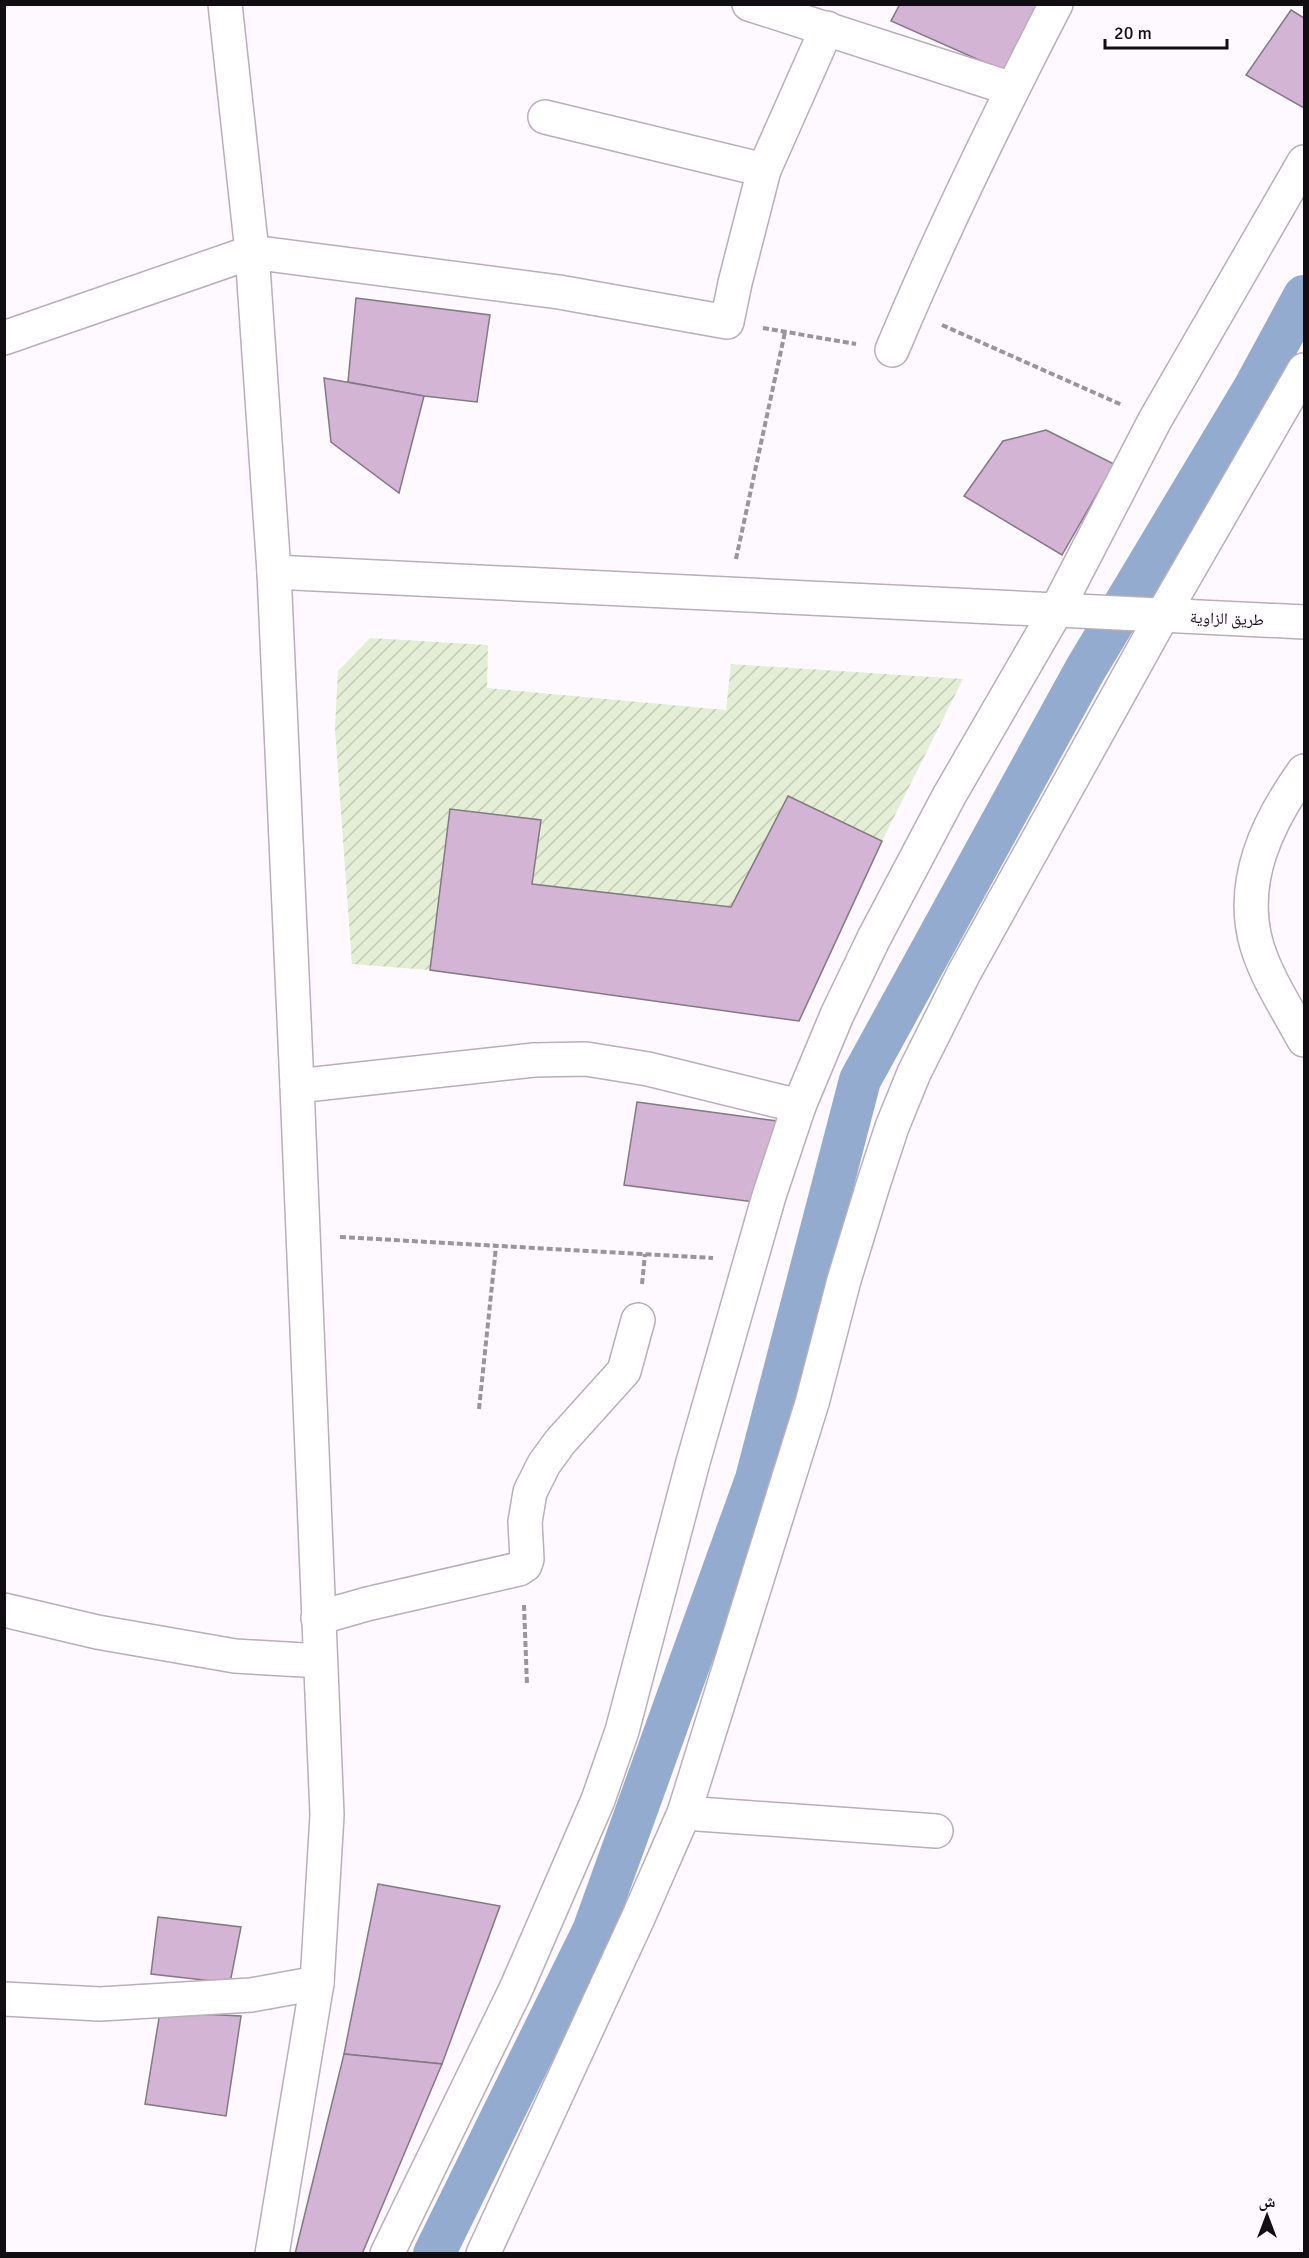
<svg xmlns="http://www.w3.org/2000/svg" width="1309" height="2258" font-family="Signika,'Noto Naskh Arabic',sans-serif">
	<defs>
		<pattern id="garden-furrows" width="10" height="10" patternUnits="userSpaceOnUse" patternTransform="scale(1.5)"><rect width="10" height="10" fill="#e3eed4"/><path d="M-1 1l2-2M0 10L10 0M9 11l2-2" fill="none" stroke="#c2cbb5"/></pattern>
	</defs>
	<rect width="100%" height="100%" fill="#fef8ff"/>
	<path fill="url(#garden-furrows)" d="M370,638L488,645L487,688L726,710L731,664L963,679L882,841L788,797L731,907L532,884L540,820L450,809L430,970L352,964L335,728L338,671Z"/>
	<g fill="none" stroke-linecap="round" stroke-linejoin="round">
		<path stroke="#93abce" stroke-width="42" d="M434,2254L593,1931L756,1479L860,1080L1085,670L1254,388L1304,296"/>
	</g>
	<g fill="#d3b4d5" stroke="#827983" stroke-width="1.5">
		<path d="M900,4H1043L1006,72L891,21Z"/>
		<path d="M1291,10L1304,18V108L1246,75Z"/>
		<path d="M356,298L490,315L477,402L424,396L348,382Z"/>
		<path d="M324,378L424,396L399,493L331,442Z"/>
		<path d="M1046,430L1114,464L1062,555L964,496L1003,441Z"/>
		<path d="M788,796L882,841L799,1021L430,970L450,809L541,820L532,884L731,907Z"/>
		<path d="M637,1102L777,1121L754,1202L624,1185Z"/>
		<path d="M378,1884L500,1906L442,2064L344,2054Z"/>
		<path d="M158,1917L241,1927L230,1983L151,1974Z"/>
		<path d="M160,2012L241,2016L226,2116L145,2104Z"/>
		<path d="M344,2054L442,2064L362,2254H295Z"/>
	</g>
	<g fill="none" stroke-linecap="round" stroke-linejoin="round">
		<defs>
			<g id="minor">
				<path d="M749,4L1012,89"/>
				<path d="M545,117L764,170"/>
				<path d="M4,338L252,252L559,292L727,322L735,283L764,170L827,28"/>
				<path d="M892,350C941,233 997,118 1056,4"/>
				<path d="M1304,771C1268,821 1238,882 1257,946C1267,979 1288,1010 1304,1040"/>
				<path d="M297,1086L534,1060L586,1059L648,1069L799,1106"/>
				<path d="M4,1610L97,1632L235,1656L320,1661"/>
				<path d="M318,1618L367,1604L519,1569L525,1565L527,1559L525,1522L530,1492L544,1464L560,1442L624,1371L638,1320"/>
				<path d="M684,1813L936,1831"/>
				<path d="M4,1999L100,2004L251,1995L317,1983"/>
				<path d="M387,2254L516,1989L598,1800L622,1731L693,1462L769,1196L799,1106L837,1015L874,938L949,796L1056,611L1155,420L1304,162"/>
				<path d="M483,2254L638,1918L684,1813L812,1403L844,1280L873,1185L892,1127L914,1073L964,973L1162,616L1304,370"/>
			</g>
			<g id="tertiary">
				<path d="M225,4L252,252L274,572L297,1086L327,1815L317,1983L272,2254"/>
				<path d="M274,572L1304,622"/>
			</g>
		</defs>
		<use href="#minor" stroke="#b8afb9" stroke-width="36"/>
		<use href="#tertiary" stroke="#b8afb9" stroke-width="36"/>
		<g stroke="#9a959b" stroke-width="4" stroke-dasharray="6 3" stroke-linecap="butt">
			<path d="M942,325L1122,405"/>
			<path d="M763,328L856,344"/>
			<path d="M736,559L785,332"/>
			<path d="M340,1237L713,1258"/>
			<path d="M642,1284L645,1254"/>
			<path d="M479,1409L496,1247"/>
			<path d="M524,1605L527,1685"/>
		</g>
		<use href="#minor" stroke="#fff" stroke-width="33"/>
		<use href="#tertiary" stroke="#fff" stroke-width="33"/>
	</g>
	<g text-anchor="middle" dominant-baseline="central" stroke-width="4.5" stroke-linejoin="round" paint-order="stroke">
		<g font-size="16" fill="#110e12" stroke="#fef8ff">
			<text transform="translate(1227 619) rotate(2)">طريق الزاوية</text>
		</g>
	</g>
	<rect width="1309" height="2258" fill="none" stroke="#110e12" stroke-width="12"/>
	<g transform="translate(1267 2216)" stroke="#fef8ff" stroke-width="4.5" paint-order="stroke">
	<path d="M0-4.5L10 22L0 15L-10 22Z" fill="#110e12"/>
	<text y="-9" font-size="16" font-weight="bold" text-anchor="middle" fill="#110e12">ش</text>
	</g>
	<path d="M1105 39v9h122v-9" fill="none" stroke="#110e12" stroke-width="3"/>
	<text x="1114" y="39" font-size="18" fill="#110e12" stroke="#fef8ff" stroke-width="4.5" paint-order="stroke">20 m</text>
</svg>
